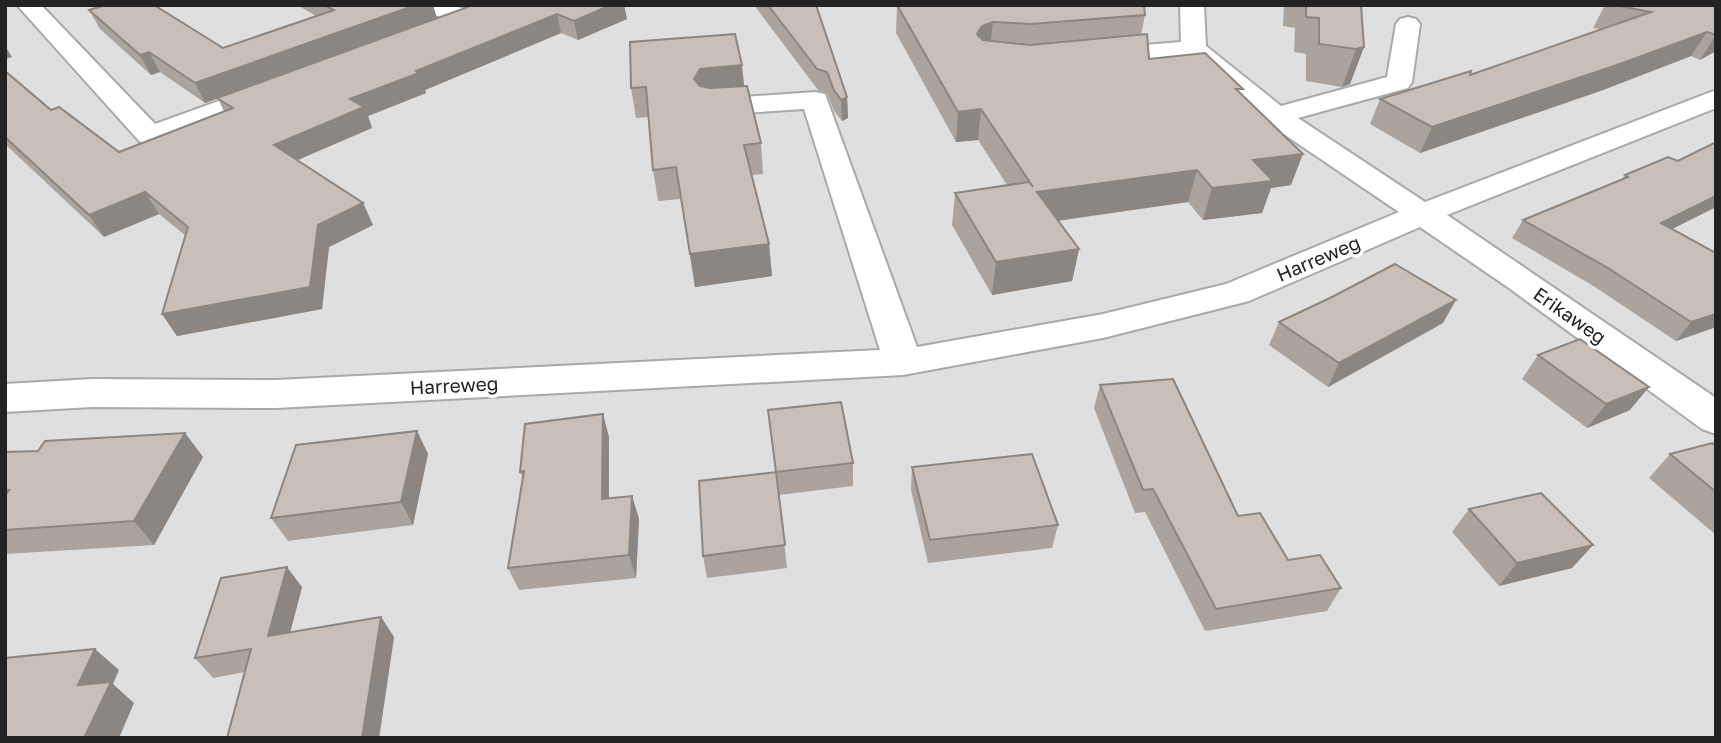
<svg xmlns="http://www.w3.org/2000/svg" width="1721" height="743" font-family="'Golos Text',sans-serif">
	<rect width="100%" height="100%" fill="#f2efe9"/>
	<rect fill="#e0dfdf" x="5" y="5" width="1711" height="733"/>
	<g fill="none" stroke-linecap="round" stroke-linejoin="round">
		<defs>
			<g id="minor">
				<path d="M17,5H41L155,124L263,85L272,83L281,85L285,91L281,97L160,142L150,145L140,142Z"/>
				<path d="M422,5C440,5 465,2 477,19L473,24C457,30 439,41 421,37L418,32L421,27L444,19L425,10Z"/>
				<path d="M1180,5H1204L1206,46L1281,106L1387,77L1396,24L1400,19L1408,17L1416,19L1420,24L1412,82L1408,88L1298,118L1425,202L1716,90V108L1447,215L1716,398V434L1702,429L1509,288L1420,227L1249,301L1103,338L903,375L276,408L92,407L5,412V384L92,379L276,380L880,350L804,109L714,115L704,113L700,107L704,101L714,99L815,92L825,94L917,347L1103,314L1226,284L1399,212L1266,122L1188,56L1095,65L1086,62L1082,57L1086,52L1095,49L1181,42Z"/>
			</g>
		</defs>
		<use href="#minor" stroke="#a9a9a9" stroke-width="4"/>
		<use href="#minor" fill="#fff" fill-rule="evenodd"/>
	</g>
	<g fill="#aba49e">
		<path d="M297,5H433L437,19L467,8L461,5H624L627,19L578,40L561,33L425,90L426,93L368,116L372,128L297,160L363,203L373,225L329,247L322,309L177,336L162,314L186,236L159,214L104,237L5,144V71L51,110L119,152L224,112L218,98L205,103L160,72L151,75L100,29L89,10L223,48L316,16Z"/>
		<path d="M754,5H816L847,97L848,118L842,121L834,111L827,93L818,90Z"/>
		<path d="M897,5L1145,15L1141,35L1149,59L1241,94L1291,185L1271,188L1262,213L1203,220L1188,202L1058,221L1079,249L1072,281L992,295L952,225L955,193L1007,185L978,140L956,142L896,33Z"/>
		<path d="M1284,5H1361L1364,47L1350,84L1342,87L1306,81V54L1294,52L1295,28L1283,26Z"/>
		<path d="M1605,5H1716V51L1700,60L1691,56L1603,90L1420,153L1370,124L1380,99L1470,75L1601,29L1593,28Z"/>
		<path d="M630,42L744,86L761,143L763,174L752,175L769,244L772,276L695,287L681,199L658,201L653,170L648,117L636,118L631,88Z"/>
		<path d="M1716,142V207L1672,229L1716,327L1676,341L1595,287L1512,238L1523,220L1622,179L1625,175L1678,161Z"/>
		<path d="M1330,298L1443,323L1328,387L1269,345L1279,322Z"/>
		<path d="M1538,355L1630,410L1587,428L1522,379Z"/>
		<path d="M1100,385L1238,516L1288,560L1341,588L1327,611L1205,631L1145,512L1135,513L1094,408Z"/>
		<path d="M768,410L853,463V486L779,495L787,568L707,578L703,556L776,472Z"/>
		<path d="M417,431L428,454L413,525L288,541L271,518Z"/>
		<path d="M185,433L203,457L154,545L5,554V452L38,451Z"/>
		<path d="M609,437V498L632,496L639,519L636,578L519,590L508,568L523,478L520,472Z"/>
		<path d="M1716,445V535L1649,478L1670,454Z"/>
		<path d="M912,467L1058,525L1052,548L928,563L911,490Z"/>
		<path d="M1469,509L1593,545L1572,568L1499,586L1452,532Z"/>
		<path d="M302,587L290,632L381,617L394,637L379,738H227L245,672L213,678L195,658Z"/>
	</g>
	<g fill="#8b8681">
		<path d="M416,5H433L437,19L205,103L195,83Z"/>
		<path d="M611,5H624L627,19L578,40L574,21Z"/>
		<path d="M557,14L561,33L425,90L426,93L368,116L372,128L284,166L274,145L350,99L416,71Z"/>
		<path d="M993,22L990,50L977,34L982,26Z"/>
		<path d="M1707,32L1691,56L1603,90L1420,153L1432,127Z"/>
		<path d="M1716,35V51L1700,60Z"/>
		<path d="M5,46L12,57L5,59Z"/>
		<path d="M1364,47L1350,84L1342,87L1356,49Z"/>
		<path d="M149,52L160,72L151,75L140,55Z"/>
		<path d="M742,65L745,94L698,108L694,79L700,69Z"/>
		<path d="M847,97L848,118L842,121L841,100Z"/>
		<path d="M981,109L978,140L956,142L958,112Z"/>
		<path d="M1303,154L1291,185L1271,188L1262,213L1203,220L1212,188L1253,160Z"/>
		<path d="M1197,170L1188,202L1033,224L1037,192Z"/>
		<path d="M145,192L159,214L104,237L89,215Z"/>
		<path d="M1716,196V207L1648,241L1661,223Z"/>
		<path d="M363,203L373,225L329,247L322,309L177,336L162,314L318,225Z"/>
		<path d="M769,244L772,276L695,287L690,254Z"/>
		<path d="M1079,249L1072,281L992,295L996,262Z"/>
		<path d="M1456,300L1443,323L1328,387L1339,363Z"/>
		<path d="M1716,314V327L1676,341L1691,322Z"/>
		<path d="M1649,387L1630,410L1587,428L1606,404Z"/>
		<path d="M603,414L609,437V522L602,499Z"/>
		<path d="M417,431L428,454L413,525L401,502Z"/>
		<path d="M185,433L203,457L154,545L134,521Z"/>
		<path d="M632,496L639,519L636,578L629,555Z"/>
		<path d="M1593,545L1572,568L1499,586L1517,563Z"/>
		<path d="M287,567L302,587L284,656L268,636Z"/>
		<path d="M381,617L394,637L379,738H362Z"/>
		<path d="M95,649L119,670L113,684L134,703L119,738H84L78,685Z"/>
	</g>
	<g fill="#c7bfb8" stroke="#8b8681" stroke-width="2">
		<path d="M106,5H154L223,48L334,10L324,5H416L195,83L149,52L140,55L89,10Z"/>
		<path d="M470,5H611L574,21L557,14L416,71L419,73L350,99L364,107L274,145L363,203L318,225L310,287L162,314L188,227L145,192L89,215L5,137V71L51,110L59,107L119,152L233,108L217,98L468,7Z"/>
		<path d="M768,5H816L847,97L841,100L834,90L827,72L817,69Z"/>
		<path d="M897,5H1144L1145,15L1031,24L993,22L982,26L977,34L983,40L1030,45L1147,34L1149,59L1205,53L1243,89H1236L1303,154L1253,160L1273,181L1212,188L1197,170L1037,192L1079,249L996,262L955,193L1029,182L1033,187L981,109L958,112Z"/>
		<path d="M1306,5H1361L1364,47L1356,49L1319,44V18L1306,17Z"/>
		<path d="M1614,5H1716V35L1707,32L1617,65L1432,127L1380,99L1471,71L1470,75L1651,12Z"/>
		<path d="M735,34L742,65L700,69L694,79L700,86L710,88L747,86L761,143L744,145L769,244L690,254L676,167L653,170L646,87L631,88L630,42Z"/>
		<path d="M1716,142V196L1661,223L1716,253V314L1691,322L1608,268L1523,220L1628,177L1625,175L1668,157L1678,161Z"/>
		<path d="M1395,264L1456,300L1339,363L1279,322L1330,298Z"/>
		<path d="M1580,339L1649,387L1606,404L1538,355Z"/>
		<path d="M1173,379L1238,516L1260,513L1288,560L1320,555L1341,588L1216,609L1153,489L1143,490L1100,385Z"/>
		<path d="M841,402L853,463L776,472L768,410Z"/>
		<path d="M603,414L602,499L632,496L629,555L508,568L524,471L520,472L525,424Z"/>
		<path d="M417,431L401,502L271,518L296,445Z"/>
		<path d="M185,433L134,521L5,530V496L9,490H5V452L38,451L45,441Z"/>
		<path d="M1712,443L1716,445V492L1670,454Z"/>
		<path d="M1032,454L1058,525L930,540L912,467Z"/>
		<path d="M776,472L785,545L703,556L699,481Z"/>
		<path d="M1541,493L1593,545L1517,563L1469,509Z"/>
		<path d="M287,567L268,636L381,617L362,738H227L251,649L195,658L221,578Z"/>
		<path d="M95,649L78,685L111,682L84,738H5V658Z"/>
	</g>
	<g text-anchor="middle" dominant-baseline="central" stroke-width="7" stroke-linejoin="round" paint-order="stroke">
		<g font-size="19" fill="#222" stroke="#fff">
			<text transform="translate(1318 258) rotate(-23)">Harreweg</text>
			<text transform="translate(1570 315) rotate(35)">Erikaweg</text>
			<text transform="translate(454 385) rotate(-3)">Harreweg</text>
		</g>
	</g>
	<rect width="1721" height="743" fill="none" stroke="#222222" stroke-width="14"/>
</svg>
